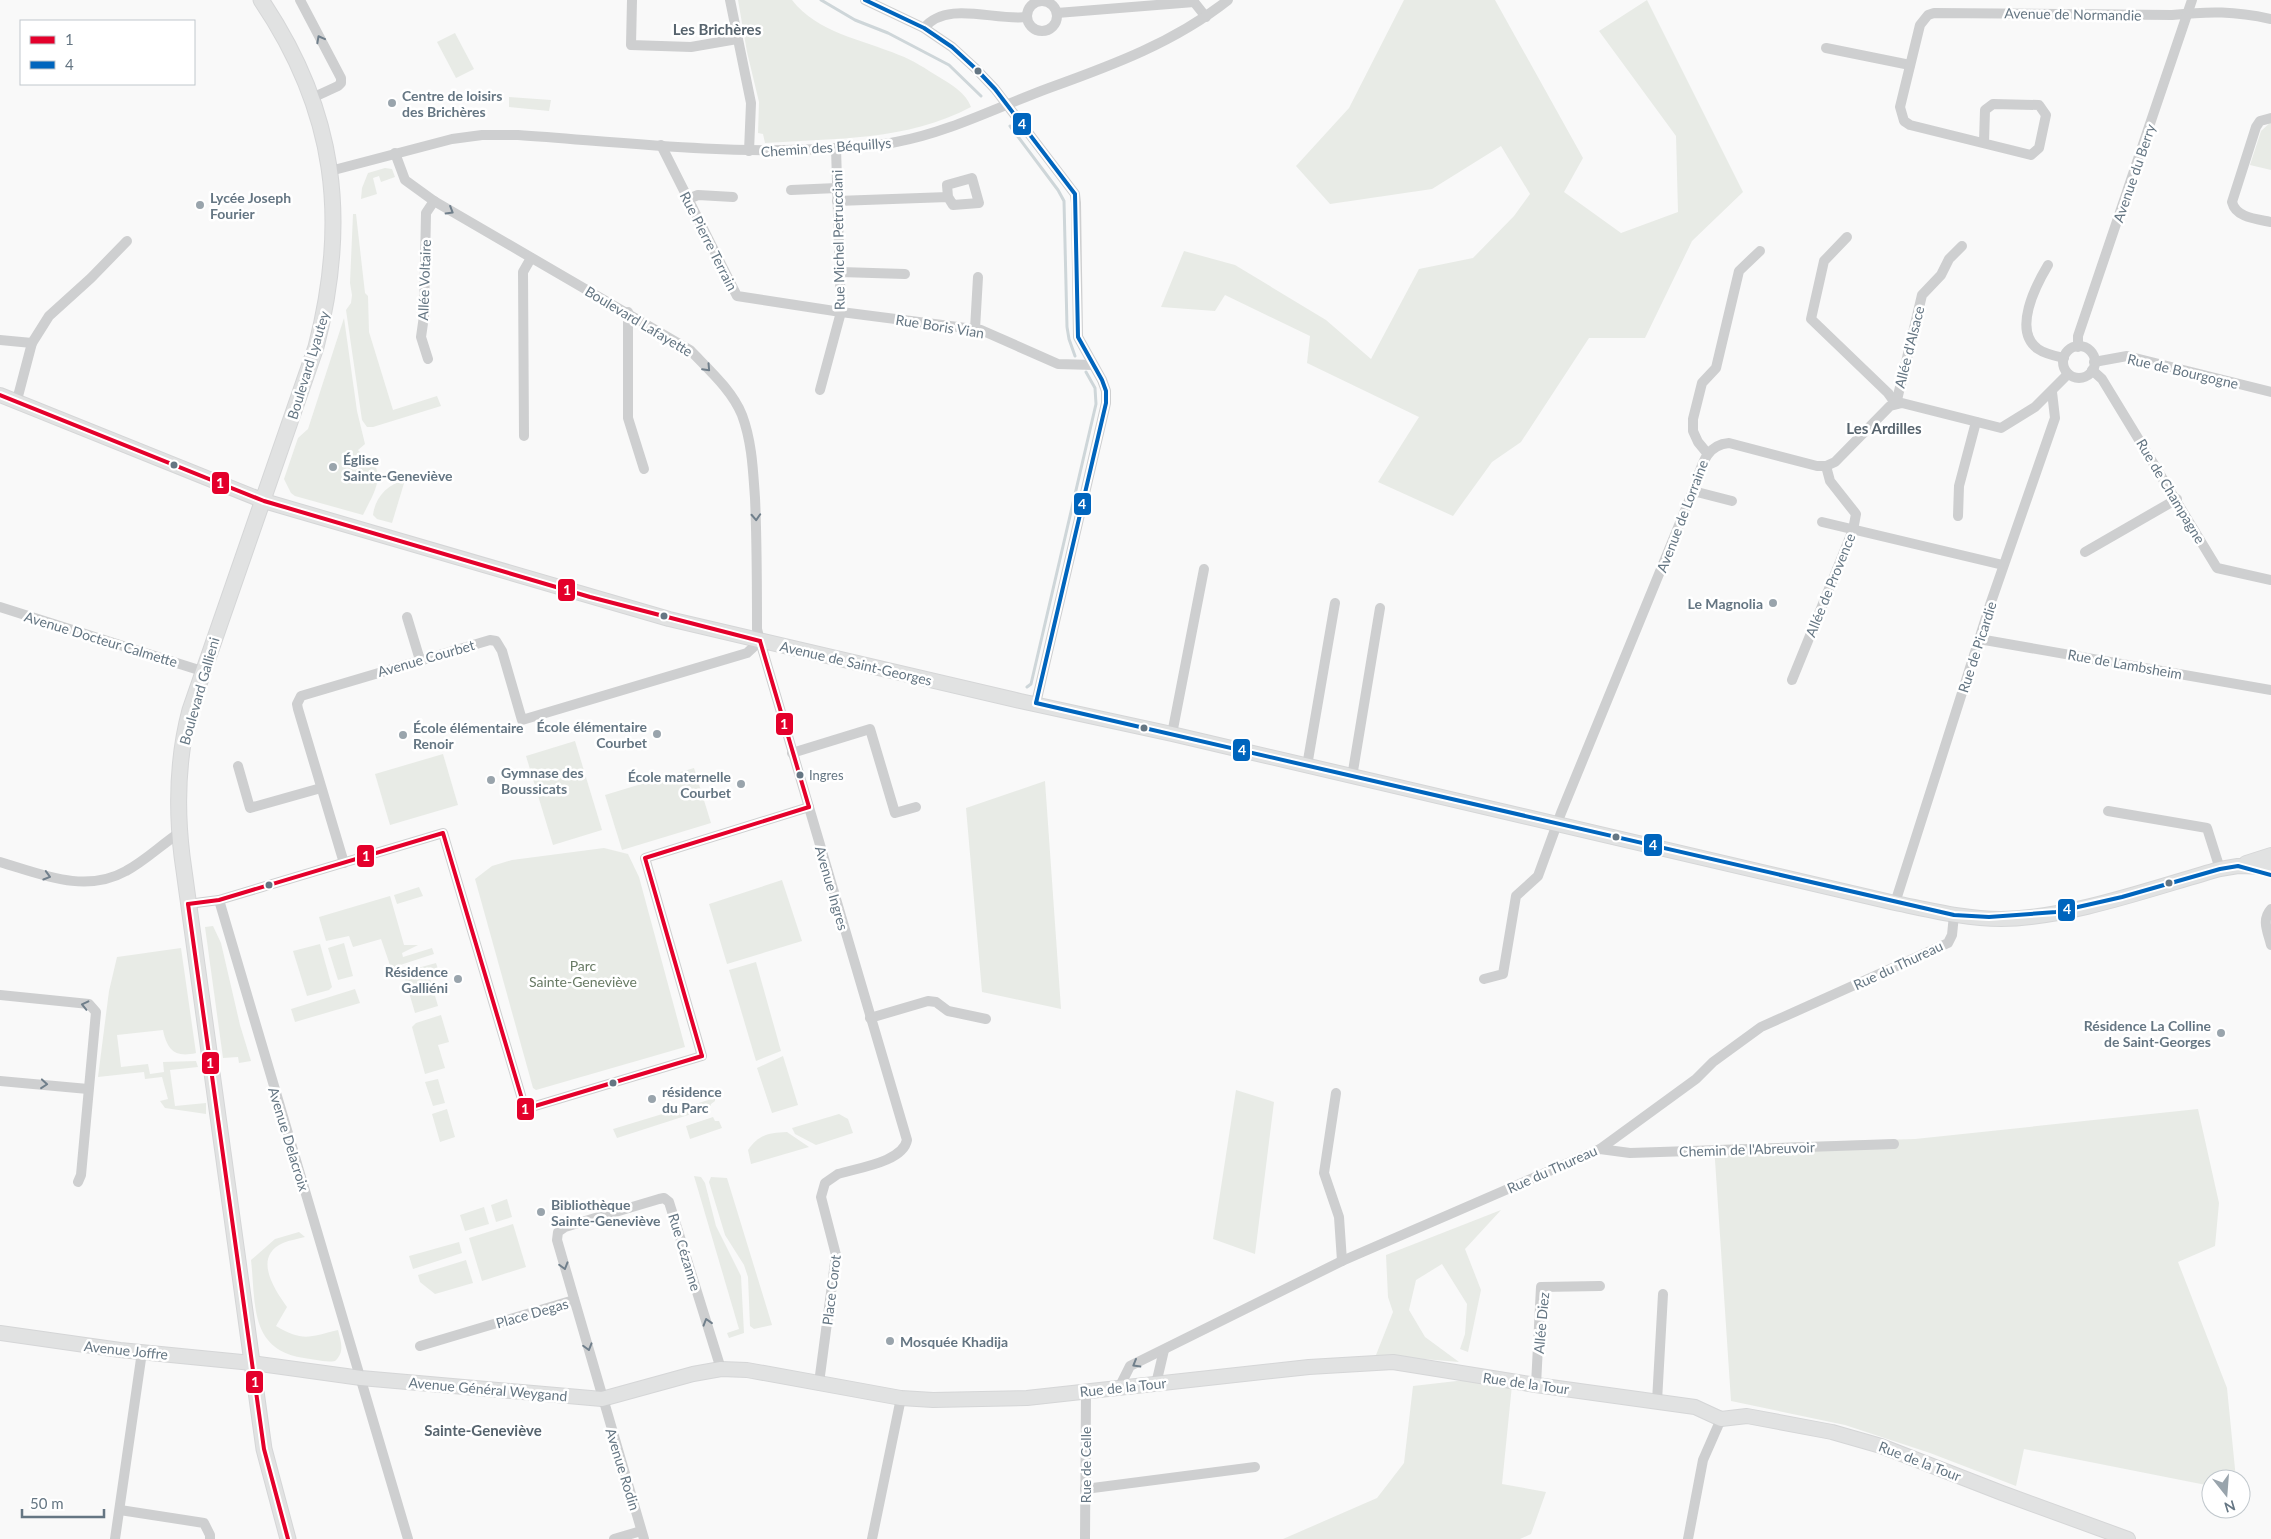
<svg xmlns="http://www.w3.org/2000/svg" width="2271" height="1539" font-family="Lato,sans-serif">
	<rect width="100%" height="100%" fill="#f9f9f9"/>
	<g fill="#e8ebe6">
		<path d="M738,0H792C818,33 861,39 899,55C913,60 926,69 939,77C952,85 966,93 971,107C907,141 836,138 765,143L763,134L758,133L759,102L747,52Z"/>
		<path d="M1404,0H1495L1583,158L1564,192L1621,233L1678,212L1676,136L1599,31L1647,0L1743,192L1692,241L1645,338H1589L1521,442L1492,462L1453,516L1378,482L1419,417L1307,363L1310,336L1225,295L1215,311L1161,307L1184,251L1235,265L1326,320L1371,359L1419,269L1473,258L1514,216L1530,194L1501,146L1432,189L1330,204L1296,166L1349,108Z"/>
		<path d="M455,33L474,69L456,78L437,42Z"/>
		<path d="M509,97L551,100L549,111L509,107Z"/>
		<path d="M2271,122V170L2250,165L2261,131Z"/>
		<path d="M385,168L392,169L395,177L381,182L379,176L373,178L377,194L361,199L362,188L368,173Z"/>
		<path d="M353,214H356L365,293L368,296L369,332L393,410L437,396L441,406L373,427H367L362,420L346,310L351,303L352,295L350,283Z"/>
		<path d="M344,318L357,411L365,444L358,450C362,455 373,463 375,466C384,480 369,502 363,515L295,496L291,493L284,479L298,438L308,429Z"/>
		<path d="M405,480L392,523L377,519L373,515C375,497 388,484 405,480Z"/>
		<path d="M575,741L602,830L553,845L526,756Z"/>
		<path d="M443,754L458,805L390,825L375,774Z"/>
		<path d="M694,768L711,823L622,850L605,795Z"/>
		<path d="M1045,781L1061,1009L982,992L966,808Z"/>
		<path d="M604,848L628,854L639,877L685,1047L536,1090L533,1088L475,879L492,866L512,860Z"/>
		<path d="M782,880L802,941L727,964L709,904Z"/>
		<path d="M419,887L423,896L397,904L394,895Z"/>
		<path d="M390,896L404,945H418L402,953L403,957L432,948L434,954L391,968L381,939L353,947L349,936L326,941L319,917Z"/>
		<path d="M213,926L221,943L240,1025L251,1061L239,1063L238,1057L223,1058L205,927Z"/>
		<path d="M344,943L353,976L338,980L328,948Z"/>
		<path d="M320,944L332,987L329,990L307,996L293,951Z"/>
		<path d="M181,948L196,1053C175,1058 167,1050 163,1030L117,1035L121,1067L148,1064L150,1074L164,1072L163,1062L196,1061L198,1067L170,1070L175,1106L206,1103V1114L165,1108L160,1101L168,1099L162,1077L145,1079L144,1072L98,1077L109,991L117,957Z"/>
		<path d="M756,962L781,1051L756,1061L729,970Z"/>
		<path d="M436,963L438,969L428,972L438,1006L415,1013L403,972Z"/>
		<path d="M355,989L360,1003L295,1022L291,1009Z"/>
		<path d="M441,1015L449,1042L438,1045L445,1068L425,1074L412,1027L416,1023Z"/>
		<path d="M783,1056L798,1105L772,1113L757,1068Z"/>
		<path d="M438,1079L445,1103L433,1106L425,1082Z"/>
		<path d="M1236,1090L1274,1102L1255,1254L1213,1239Z"/>
		<path d="M715,1098V1101L711,1104L710,1108L617,1138L613,1129Z"/>
		<path d="M447,1109L455,1137L440,1142L432,1114Z"/>
		<path d="M2198,1109L2219,1203L2215,1246L2178,1262L2227,1388L2236,1479H2211V1486L2024,1449L2016,1486L1930,1453L1845,1425L1731,1401L1714,1145L1915,1139Z"/>
		<path d="M839,1114L848,1119L853,1133L816,1145L795,1134L792,1128Z"/>
		<path d="M713,1117L715,1121H719L722,1128L690,1139L686,1126Z"/>
		<path d="M787,1132L809,1147L751,1164L748,1150C759,1134 769,1133 787,1132Z"/>
		<path d="M694,1176L701,1177L705,1183L716,1226L741,1276L744,1333L729,1338L727,1333L739,1329Z"/>
		<path d="M711,1177L727,1178L772,1325L754,1329L750,1326L748,1277L744,1265L725,1235L709,1182Z"/>
		<path d="M507,1199L512,1217L496,1222L491,1205Z"/>
		<path d="M484,1207L489,1224L465,1231L460,1215Z"/>
		<path d="M1501,1210L1465,1249L1481,1290L1468,1352L1460,1349L1465,1334L1467,1304L1442,1264L1416,1280L1409,1310L1425,1337L1459,1362L1376,1355L1393,1312L1388,1297L1386,1255Z"/>
		<path d="M513,1224L526,1267L482,1281L469,1238Z"/>
		<path d="M299,1232L305,1237C298,1239 290,1240 283,1243C252,1257 275,1290 287,1307L276,1326C303,1342 309,1337 338,1330C341,1342 345,1352 335,1361C325,1363 314,1359 304,1358C249,1350 256,1304 251,1260L275,1239Z"/>
		<path d="M459,1242L462,1253L413,1269L409,1256Z"/>
		<path d="M466,1260L473,1283L435,1294L420,1282L418,1275Z"/>
		<path d="M1474,1379L1512,1385L1502,1484L1546,1492L1531,1534L1520,1539H1283L1377,1498L1404,1463L1413,1386Z"/>
	</g>
	<g fill="none" stroke-linecap="round" stroke-linejoin="round">
		<g stroke="#ced6d9" stroke-width="3">
			<path d="M821,0L855,20L888,33L949,65L981,96"/>
			<path d="M1010,126L1058,190L1064,201L1067,327L1069,339L1075,356"/>
			<path d="M1027,687L1031,684L1096,404L1095,388L1086,372"/>
		</g>
		<defs>
			<g id="secondary">
				<path d="M0,395L264,501L669,619L1020,701L1172,734L1895,903C1930,910 1965,919 2001,919C2071,918 2152,888 2220,869L2238,866L2271,867"/>
				<path d="M2246,863L2271,855"/>
				<path d="M0,1333L120,1350L252,1363L361,1378L602,1399L693,1374L721,1369L747,1370L901,1398L933,1400L1027,1398L1309,1367L1393,1362L1536,1385L1695,1407L1721,1419L1747,1416L1832,1432L1881,1446L2002,1493L2128,1539"/>
			</g>
			<path id="primary" d="M261,0C336,111 349,219 316,347L190,710C177,759 176,806 182,856L264,1449L288,1539"/>
		</defs>
		<use href="#secondary" stroke="#d5d6d7" stroke-width="16"/>
		<use href="#primary" stroke="#d5d6d7" stroke-width="17"/>
		<g stroke="#cecfd0" stroke-width="10">
			<path d="M300,0L341,78V83L338,86L312,98"/>
			<path d="M632,0L631,45L691,47L737,39"/>
			<path d="M730,0L751,103L749,151"/>
			<path d="M865,0L924,28L952,47L976,69L995,89L1075,194L1076,203L1078,337L1102,380L1106,391V403L1036,703"/>
			<circle cx="1042" cy="16" r="15"/>
			<path d="M1057,13L1194,2L1206,17"/>
			<path d="M924,28C947,0 994,21 1027,17"/>
			<path d="M1826,48L1910,65"/>
			<path d="M2271,118L2260,121L2256,127L2232,202C2236,218 2257,219 2271,222"/>
			<path d="M1984,142L1985,110L1993,104L2039,105L2046,115L2039,148L2031,155L1910,125L1904,121L1900,107L1920,25L1928,15L1934,13L2172,15C2210,11 2234,11 2271,19"/>
			<path d="M661,145L737,296L841,312L981,330L1058,364L1093,365"/>
			<path d="M395,153L405,180L434,201L690,350C708,369 732,390 742,415C752,442 753,470 755,498C757,542 757,585 757,629L760,641L907,1140C903,1162 857,1168 838,1174L825,1183L821,1197L836,1255L819,1383"/>
			<path d="M330,171L452,139L482,135H518C619,142 720,154 821,149C846,148 871,147 896,142C947,133 1000,106 1049,88C1113,65 1175,42 1228,0"/>
			<path d="M791,190L837,188"/>
			<path d="M688,199L698,195L733,197"/>
			<path d="M837,201L948,197L953,205L979,203L972,178L947,185L948,197"/>
			<path d="M1847,237L1824,261L1811,319L1888,393L1896,404"/>
			<path d="M2048,265C2036,285 2012,331 2038,349C2045,354 2055,356 2064,358"/>
			<path d="M840,272L905,274"/>
			<path d="M628,312V418L644,469"/>
			<path d="M975,329L978,277"/>
			<path d="M0,340L32,343"/>
			<circle cx="2079" cy="362" r="16"/>
			<path d="M2078,347V336L2192,0"/>
			<path d="M428,359L421,337L424,316L426,213L434,201"/>
			<path d="M2094,362L2127,356L2271,392"/>
			<path d="M2092,370L2102,379L2217,568L2271,580"/>
			<path d="M820,390L841,312L836,148"/>
			<path d="M17,400L32,343L49,316L91,278L127,241"/>
			<path d="M1896,404L1922,295L1941,275L1949,259L1962,246"/>
			<path d="M524,436L523,272L531,258"/>
			<path d="M1707,453L1698,442L1693,431V419L1702,383L1716,368L1739,271L1760,251"/>
			<path d="M1693,491L1732,501"/>
			<path d="M1958,516L1959,486L1976,422"/>
			<path d="M1822,522L2003,565"/>
			<path d="M2085,552L2177,499"/>
			<path d="M0,607L202,671"/>
			<path d="M407,617L420,660"/>
			<path d="M1979,639L2271,690"/>
			<path d="M1792,680L1853,530L1856,514L1830,481L1826,466"/>
			<path d="M1172,734L1204,569"/>
			<path d="M792,753L870,729L895,813L916,807"/>
			<path d="M238,766L250,808L321,788"/>
			<path d="M1307,766L1335,603"/>
			<path d="M1352,777L1380,608"/>
			<path d="M2108,811L2207,828L2220,869"/>
			<path d="M0,862C41,874 85,894 126,871C145,861 161,845 179,833"/>
			<path d="M344,863L298,709L297,704L301,696L490,640L496,641L502,651L522,720L747,653L760,641"/>
			<path d="M219,900L408,1539"/>
			<path d="M1895,903L1990,605L2055,418L2052,392"/>
			<path d="M188,904L219,900L443,833L525,1109L702,1056L645,858L809,807"/>
			<path d="M2271,909C2261,920 2268,932 2271,945"/>
			<path d="M1484,979L1503,974L1516,896L1538,876L1561,813L1693,491C1701,471 1703,445 1729,443L1817,466H1826L1835,462L1890,406L1902,403L2001,428L2035,407L2068,374"/>
			<path d="M0,995L89,1004L96,1012L81,1175L78,1182"/>
			<path d="M870,1018L928,1001L936,1002L948,1011L986,1019"/>
			<path d="M0,1081L88,1089"/>
			<path d="M1336,1093L1324,1173L1339,1217L1342,1261"/>
			<path d="M1600,1149L1630,1153L1894,1144"/>
			<path d="M420,1346L574,1300"/>
			<path d="M1156,1384L1164,1350"/>
			<path d="M1536,1385L1541,1287L1600,1286"/>
			<path d="M1119,1388L1130,1366L1342,1261L1600,1149L1696,1079L1713,1062L1761,1027L1948,943L1952,935L1954,915"/>
			<path d="M1657,1401L1663,1294"/>
			<path d="M1085,1489L1255,1467"/>
			<path d="M120,1510L204,1523L210,1535V1539"/>
			<path d="M115,1539L142,1352"/>
			<path d="M614,1539L641,1531"/>
			<path d="M644,1539L557,1240L558,1232L565,1227L659,1199L664,1198L669,1202L721,1369"/>
			<path d="M872,1539L901,1398"/>
			<path d="M1085,1539L1086,1392"/>
			<path d="M1688,1539L1703,1460L1721,1419"/>
		</g>
		<use href="#secondary" stroke="#e1e2e2" stroke-width="14"/>
		<use href="#primary" stroke="#e1e2e2" stroke-width="15"/>
		<defs>
			<g id="bus-1">
				<path d="M0,395L264,501L590,597L760,641"/>
				<path d="M760,641L809,807"/>
				<path d="M188,904L219,900L443,833L525,1109L702,1056"/>
				<path d="M188,904L264,1449L288,1539"/>
				<path d="M702,1056L645,858L809,807"/>
			</g>
			<g id="bus-2">
				<path d="M865,0L924,28L952,47L976,69L995,89L1075,194L1078,337L1102,380L1106,391V403L1036,703"/>
				<path d="M1036,703L1954,915L1989,917L2056,912L2122,897L2220,869L2238,866L2271,875"/>
			</g>
		</defs>
		<use href="#bus-1" stroke="#fff" stroke-width="8"/>
		<use href="#bus-2" stroke="#fff" stroke-width="8"/>
		<use href="#bus-1" stroke="#e4002b" stroke-width="4"/>
		<use href="#bus-2" stroke="#0065bd" stroke-width="4"/>
	</g>
	<defs><path id="oneway-chevron" d="M-2-3.5L2.5 0L-2 3.5" fill="none" stroke-width="1.6" stroke-linecap="round" stroke-linejoin="round" transform="scale(1.25)"/></defs>
	<g stroke="#707f8b">
		<use href="#oneway-chevron" transform="translate(320 39) rotate(-118)"/>
		<use href="#oneway-chevron" transform="translate(450 211) rotate(31)"/>
		<use href="#oneway-chevron" transform="translate(707 368) rotate(47)"/>
		<use href="#oneway-chevron" transform="translate(756 517) rotate(87)"/>
		<use href="#oneway-chevron" transform="translate(47 876) rotate(16)"/>
		<use href="#oneway-chevron" transform="translate(85 1005) rotate(-167)"/>
		<use href="#oneway-chevron" transform="translate(44 1084) rotate(5)"/>
		<use href="#oneway-chevron" transform="translate(564 1266) rotate(74)"/>
		<use href="#oneway-chevron" transform="translate(707 1322) rotate(-107)"/>
		<use href="#oneway-chevron" transform="translate(588 1347) rotate(74)"/>
		<use href="#oneway-chevron" transform="translate(1136 1364) rotate(150)"/>
	</g>
	<g fill="#657683" stroke="#fff" stroke-width="2">
		<circle cx="978" cy="71" r="4.5"/>
		<circle cx="174" cy="465" r="4.5"/>
		<circle cx="664" cy="616" r="4.5"/>
		<circle cx="1144" cy="728" r="4.5"/>
		<circle cx="800" cy="775" r="4.5"/>
		<circle cx="1616" cy="837" r="4.5"/>
		<circle cx="2169" cy="883" r="4.5"/>
		<circle cx="269" cy="885" r="4.5"/>
		<circle cx="613" cy="1083" r="4.5"/>
	</g>
	<g fill="#99a4ac" stroke="#fff" stroke-width="2">
		<circle cx="392" cy="103" r="5"/>
		<circle cx="200" cy="205" r="5"/>
		<circle cx="333" cy="467" r="5"/>
		<circle cx="1773" cy="603" r="5"/>
		<circle cx="657" cy="734" r="5"/>
		<circle cx="403" cy="735" r="5"/>
		<circle cx="491" cy="780" r="5"/>
		<circle cx="741" cy="784" r="5"/>
		<circle cx="458" cy="979" r="5"/>
		<circle cx="2221" cy="1033" r="5"/>
		<circle cx="652" cy="1099" r="5"/>
		<circle cx="541" cy="1212" r="5"/>
		<circle cx="890" cy="1341" r="5"/>
	</g>
	<g text-anchor="middle" dominant-baseline="central" stroke-width="5" stroke-linejoin="round" paint-order="stroke">
		<g font-size="13" fill="#657683" stroke="#fff" text-anchor="start">
			<text x="809" y="775">Ingres</text>
		</g>
		<g font-size="14" fill="#657683" stroke="#fff">
			<text transform="translate(2073 14) rotate(1)">Avenue de Normandie</text>
			<text transform="translate(826 147) rotate(-4)">Chemin des Béquillys</text>
			<text transform="translate(2134 173) rotate(-71)">Avenue du Berry</text>
			<text transform="translate(838 240) rotate(-91)">Rue Michel Petrucciani</text>
			<text transform="translate(709 241) rotate(63)">Rue Pierre Terrain</text>
			<text transform="translate(424 280) rotate(-88)">Allée Voltaire</text>
			<text transform="translate(639 321) rotate(31)">Boulevard Lafayette</text>
			<text transform="translate(940 326) rotate(9)">Rue Boris Vian</text>
			<text transform="translate(1909 347) rotate(-76)">Allée d'Alsace</text>
			<text transform="translate(308 365) rotate(-73)">Boulevard Lyautey</text>
			<text transform="translate(2183 371) rotate(13)">Rue de Bourgogne</text>
			<text transform="translate(2171 491) rotate(59)">Rue de Champagne</text>
			<text transform="translate(1682 516) rotate(-69)">Avenue de Lorraine</text>
			<text transform="translate(1830 585) rotate(-68)">Allée de Provence</text>
			<text transform="translate(101 639) rotate(17)">Avenue Docteur Calmette</text>
			<text transform="translate(1977 647) rotate(-72)">Rue de Picardie</text>
			<text transform="translate(426 658) rotate(-16)">Avenue Courbet</text>
			<text transform="translate(856 663) rotate(13)">Avenue de Saint-Georges</text>
			<text transform="translate(2125 664) rotate(10)">Rue de Lambsheim</text>
			<text transform="translate(199 691) rotate(-74)">Boulevard Gallieni</text>
			<text transform="translate(832 888) rotate(74)">Avenue Ingres</text>
			<text transform="translate(1898 965) rotate(-25)">Rue du Thureau</text>
			<text transform="translate(289 1139) rotate(73)">Avenue Delacroix</text>
			<text transform="translate(1747 1149) rotate(-2)">Chemin de l'Abreuvoir</text>
			<text transform="translate(1552 1169) rotate(-24)">Rue du Thureau</text>
			<text transform="translate(685 1252) rotate(73)">Rue Cézanne</text>
			<text transform="translate(831 1290) rotate(-83)">Place Corot</text>
			<text transform="translate(532 1313) rotate(-16)">Place Degas</text>
			<text transform="translate(1541 1323) rotate(-85)">Allée Diez</text>
			<text transform="translate(126 1350) rotate(6)">Avenue Joffre</text>
			<text transform="translate(1526 1383) rotate(8)">Rue de la Tour</text>
			<text transform="translate(1123 1387) rotate(-6)">Rue de la Tour</text>
			<text transform="translate(488 1389) rotate(5)">Avenue Général Weygand</text>
			<text transform="translate(1920 1461) rotate(21)">Rue de la Tour</text>
			<text transform="translate(1085 1465) rotate(-90)">Rue de Celle</text>
			<text transform="translate(623 1469) rotate(73)">Avenue Rodin</text>
		</g>
		<g font-size="14" font-weight="bold" fill="#657683" stroke="#fff" text-anchor="start">
			<text x="402" y="95">Centre de loisirs<tspan x="402" dy="16">des Brichères</tspan></text>
			<text x="210" y="197">Lycée Joseph<tspan x="210" dy="16">Fourier</tspan></text>
			<text x="343" y="459">Église<tspan x="343" dy="16">Sainte-Geneviève</tspan></text>
			<text x="1763" y="603" text-anchor="end">Le Magnolia</text>
			<text x="647" y="726" text-anchor="end">École élémentaire<tspan x="647" dy="16">Courbet</tspan></text>
			<text x="413" y="727">École élémentaire<tspan x="413" dy="16">Renoir</tspan></text>
			<text x="501" y="772">Gymnase des<tspan x="501" dy="16">Boussicats</tspan></text>
			<text x="731" y="776" text-anchor="end">École maternelle<tspan x="731" dy="16">Courbet</tspan></text>
			<text x="448" y="971" text-anchor="end">Résidence<tspan x="448" dy="16">Galliéni</tspan></text>
			<text x="2211" y="1025" text-anchor="end">Résidence La Colline<tspan x="2211" dy="16">de Saint-Georges</tspan></text>
			<text x="662" y="1091">résidence<tspan x="662" dy="16">du Parc</tspan></text>
			<text x="551" y="1204">Bibliothèque<tspan x="551" dy="16">Sainte-Geneviève</tspan></text>
			<text x="900" y="1341">Mosquée Khadija</text>
		</g>
		<g font-size="14" fill="#687a64" stroke="#fff">
			<text x="583" y="965">Parc<tspan x="583" dy="16">Sainte-Geneviève</tspan></text>
		</g>
		<g font-size="15" font-weight="bold" fill="#57646e" stroke="#fff">
			<text x="717" y="29">Les Brichères</text>
			<text x="1884" y="428">Les Ardilles</text>
			<text x="483" y="1430">Sainte-Geneviève</text>
		</g>
	</g>
	<g stroke="#fff" stroke-width="2">
		<rect x="1012" y="112" width="20" height="24" rx="5" fill="#0065bd"/>
		<rect x="211" y="471" width="19" height="24" rx="5" fill="#e4002b"/>
		<rect x="1073" y="492" width="19" height="24" rx="5" fill="#0065bd"/>
		<rect x="557" y="578" width="19" height="24" rx="5" fill="#e4002b"/>
		<rect x="775" y="712" width="19" height="24" rx="5" fill="#e4002b"/>
		<rect x="1232" y="738" width="19" height="24" rx="5" fill="#0065bd"/>
		<rect x="1643" y="833" width="20" height="24" rx="5" fill="#0065bd"/>
		<rect x="356" y="844" width="19" height="24" rx="5" fill="#e4002b"/>
		<rect x="2057" y="898" width="19" height="24" rx="5" fill="#0065bd"/>
		<rect x="201" y="1051" width="19" height="24" rx="5" fill="#e4002b"/>
		<rect x="516" y="1097" width="19" height="24" rx="5" fill="#e4002b"/>
		<rect x="245" y="1370" width="19" height="24" rx="5" fill="#e4002b"/>
	</g>
	<g font-size="14" text-anchor="middle" font-weight="bold" fill="#fff">
		<text x="1022" y="129">4</text>
		<text x="220" y="488">1</text>
		<text x="1082" y="509">4</text>
		<text x="567" y="595">1</text>
		<text x="784" y="729">1</text>
		<text x="1242" y="755">4</text>
		<text x="1653" y="850">4</text>
		<text x="366" y="861">1</text>
		<text x="2067" y="914">4</text>
		<text x="210" y="1068">1</text>
		<text x="525" y="1114">1</text>
		<text x="255" y="1387">1</text>
	</g>
	<rect x="20" y="20" width="175" height="65" fill="#ffffff" stroke="#c1c8cd"/>
	<rect x="30" y="36" width="25" height="8" fill="#e4002b" stroke="#c1c8cd"/>
	<text x="65" y="45" font-size="15" fill="#657683">1</text>
	<rect x="30" y="61" width="25" height="8" fill="#0065bd" stroke="#c1c8cd"/>
	<text x="65" y="70" font-size="15" fill="#657683">4</text>
	<g transform="translate(2226 1494) rotate(163)"><circle r="24" fill="#ffffff" stroke="#c1c8cd"/>
	<path d="M0-4L9 19L0 12L-9 19Z" fill="#99a4ac"/>
	<text y="-8" font-size="14" font-weight="bold" text-anchor="middle" fill="#657683">N</text>
	</g>
	<path d="M22 1509v8h82v-8" fill="none" stroke="#657683" stroke-width="2.5"/>
	<text x="30" y="1509" font-size="15" fill="#657683" stroke="#ffffff" stroke-width="4" paint-order="stroke">50 m</text>
</svg>
